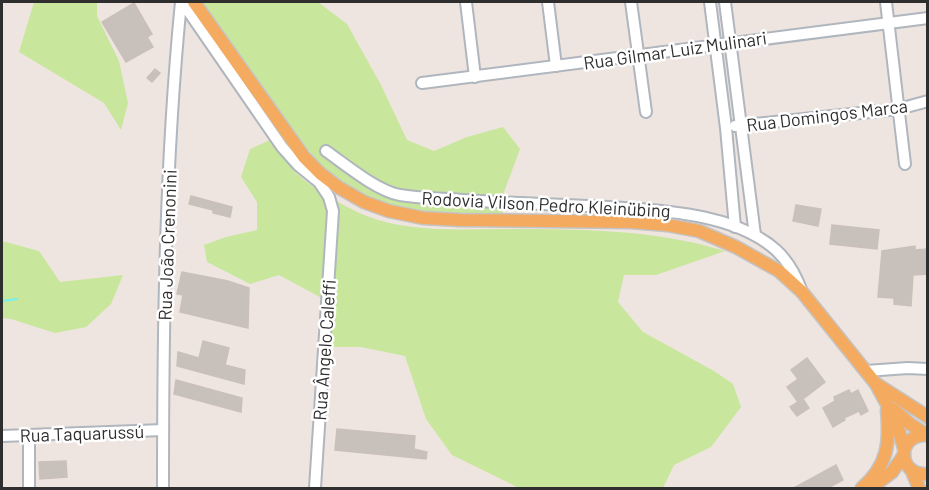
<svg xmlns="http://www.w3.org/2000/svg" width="929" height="490" font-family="Barlow,sans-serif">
	<rect width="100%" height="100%" fill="#efe5e0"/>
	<g fill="#c8e69c">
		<path d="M34,2H97V16L119,61L128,103L121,130L104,103L19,52Z"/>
		<path d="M201,2H318L347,24L381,85L407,140L434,151L467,137L503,127L520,149L501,200L503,216C457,214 417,215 372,199C323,181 297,135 268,94C246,63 223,32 201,2Z"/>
		<path d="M270,140C279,149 286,162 295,172C310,187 345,207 364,215C408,233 458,229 504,229C578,229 653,229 725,251L656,275H624L618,302L643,332L714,371L733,384L741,407L711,447L674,465L663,488H519L452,455L426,419L405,356L361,347H328L331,303L279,275L250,284L207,262L204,245L226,237L257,230V202L241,177L250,149Z"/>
		<path d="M2,241L39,251L60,282L123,275L111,304L86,327L55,333L11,319L2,318Z"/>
	</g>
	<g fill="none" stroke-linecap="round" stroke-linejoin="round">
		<path stroke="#72f1f2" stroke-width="2" d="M2,301L17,299"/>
	</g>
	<g fill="#c8c0bb" stroke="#cbc0b9" stroke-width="1.5">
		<path d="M134,3L152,34L147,37L153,47L126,62L102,22Z"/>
		<path d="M155,69L160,73L152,82L147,78Z"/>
		<path d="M191,196L232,207L230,217L213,213V210L189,204Z"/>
		<path d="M796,205L821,209L818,226L793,221Z"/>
		<path d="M832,225L879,230L877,249L830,244Z"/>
		<path d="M915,246V250L927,249V274L913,275L911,306L894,304V298L878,297L882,251Z"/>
		<path d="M182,272L228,281L249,288L248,328L180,312L183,295L177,294Z"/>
		<path d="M203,341L229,348L225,365L245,370L244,384L177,366L178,352L199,358Z"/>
		<path d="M807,358L825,382L803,399L809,408L797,416L790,407L798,402L787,387L798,379L791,370Z"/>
		<path d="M176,380L242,398L241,412L174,394Z"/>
		<path d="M849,390L851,394L858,390L868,411L861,415L859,411L844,418L845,420L833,427L823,408L835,401L834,397Z"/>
		<path d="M337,429L415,436L414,449L427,452L426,459L335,450Z"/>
		<path d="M66,461L67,477L40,479L39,462Z"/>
		<path d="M836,465L843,480L826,489H792Z"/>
	</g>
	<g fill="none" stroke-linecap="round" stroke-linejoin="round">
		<defs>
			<g id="minor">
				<path d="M182,2L282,147L298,165L319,182L329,197L333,211L315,488"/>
				<path d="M466,2L475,77"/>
				<path d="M548,2L556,66"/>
				<path d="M631,2L646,112"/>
				<path d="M710,2L726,128L735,227"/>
				<path d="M725,2L755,235"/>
				<path d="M886,2L905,164"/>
				<path d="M422,83L928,18"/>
				<path d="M735,126L899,109L928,101"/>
				<path d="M326,151C346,165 377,191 400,195C417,198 434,198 451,199C508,204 566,204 624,208C672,211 738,216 776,250C789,262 796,275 802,292"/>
				<path d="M866,371L908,368L928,369"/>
				<path d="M2,436L163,430"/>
				<path d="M29,436V488"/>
				<path d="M163,488C163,326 165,163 181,2"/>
			</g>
			<g id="major">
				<path d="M194,2L304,157L321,174L338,187L364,202L389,211L423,218L460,220L630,222L667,225L699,231L736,247L779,271L802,292L876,384L896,421L904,448"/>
				<path d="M878,385L928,417"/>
				<path d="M893,409L910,424L927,435"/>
				<path d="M928,435C895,433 897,477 928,474"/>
				<path d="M912,471L919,488"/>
				<path d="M862,488C888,466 890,442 887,410"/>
				<path d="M871,488L892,472L904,455"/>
			</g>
		</defs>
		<use href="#minor" stroke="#b0b6be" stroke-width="14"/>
		<use href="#major" stroke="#c4c4c4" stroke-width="15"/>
		<use href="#minor" stroke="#fff" stroke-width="10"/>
		<use href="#major" stroke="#f4ab60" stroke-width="12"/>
	</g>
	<g text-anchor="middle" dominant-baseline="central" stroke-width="5" stroke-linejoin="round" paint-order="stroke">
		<g font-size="18" fill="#2e2e2e" stroke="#fff">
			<text transform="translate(675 50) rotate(-8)">Rua Gilmar Luiz Mulinari</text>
			<text transform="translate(827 115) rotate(-7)">Rua Domingos Marca</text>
			<text transform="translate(546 204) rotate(3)">Rodovia Vilson Pedro Kleinübing</text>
			<text transform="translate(167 245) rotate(-88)">Rua João Crenonini</text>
			<text transform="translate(324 350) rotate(-86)">Rua Ângelo Caleffi</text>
			<text transform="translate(82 433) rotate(-2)">Rua Taquarussú</text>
		</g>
	</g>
	<rect width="929" height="490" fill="none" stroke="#2e2e2e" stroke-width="6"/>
</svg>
